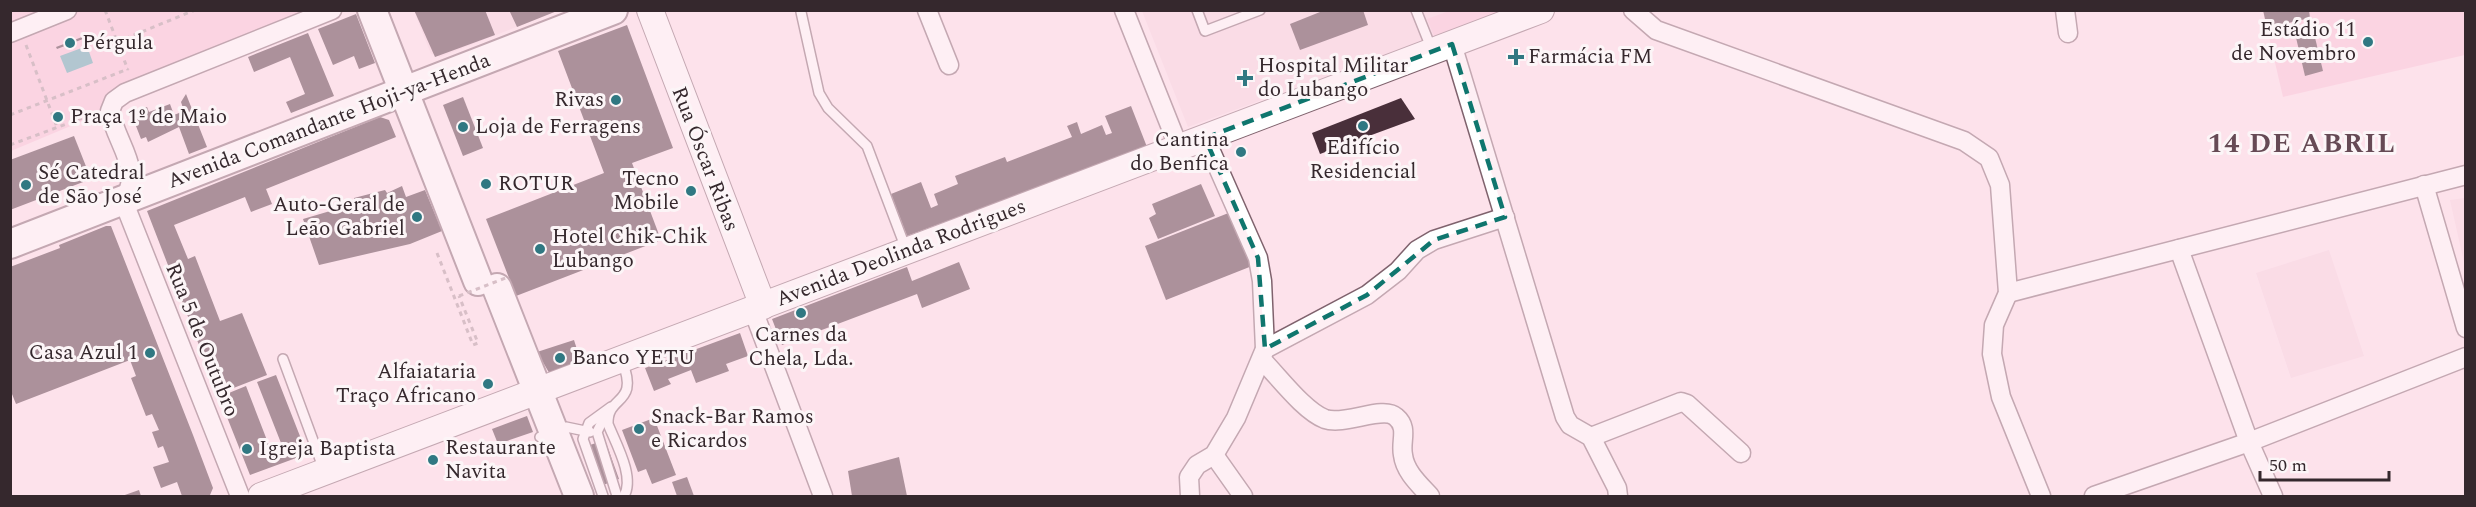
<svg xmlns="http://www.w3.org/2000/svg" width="2476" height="507" font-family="Spectral,serif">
	<rect width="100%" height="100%" fill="#fde2eb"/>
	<g fill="#f6d4e1">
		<path d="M414,11H557L440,57L431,54Z"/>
		<path d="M1142,11H1504L1188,127Z"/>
		<path d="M2465,198H2466L2465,267L2450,200Z"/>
		<path d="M2329,250L2364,356L2291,378L2256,273Z"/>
	</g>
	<g fill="#f9c4d8">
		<path d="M11,11H346L11,151Z"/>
		<path d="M1449,11H1504L1434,36L1427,19Z"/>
		<path d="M2263,11H2465V55L2283,97Z"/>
	</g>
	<path fill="#57a4b0" d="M87,46L93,63L67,73L60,56Z"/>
	<g fill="#492f3a">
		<path d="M414,10H485L495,35L435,57Z"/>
		<path d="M513,10H557V11L517,27L510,12Z"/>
		<path d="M1325,10H1363L1368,25L1300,50L1290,24Z"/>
		<path d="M2263,10H2309L2310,18L2267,28Z"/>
		<path d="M356,14L375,63L359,69L354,56L333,65L318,29Z"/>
		<path d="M627,25L673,148L632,163L661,240L516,296L486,219L604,173L558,51Z"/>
		<path d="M2312,25L2323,71L2305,76L2294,29Z"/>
		<path d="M308,33L334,96L291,113L286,102L305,94L290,57L254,72L248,57Z"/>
		<path d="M82,37L83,39L57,49L56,47Z"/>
		<path d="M186,94L207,147L189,154L179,127L148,142L146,137L141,139L131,113L147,107L149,112L170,104L174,115L184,111L181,102Z"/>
		<path d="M463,97L483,148L463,156L443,105Z"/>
		<path d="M1401,98L1415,119L1320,154L1312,133Z"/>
		<path d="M1131,106L1147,147L907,236L891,194L921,182L931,208L938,205L934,194L958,184L955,176L1005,157L1007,162L1072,137L1067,126L1077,122L1081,134L1102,125L1106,135L1112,133L1105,116Z"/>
		<path d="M380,117L389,120L396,137L266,189L272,204L251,212L245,197L174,225L188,259L195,256L220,321L242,313L267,375L218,394L147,211Z"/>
		<path d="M74,136L91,179L10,210V160Z"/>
		<path d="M1201,184L1215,216L1158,239L1149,218L1156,214L1152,204Z"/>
		<path d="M402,186L406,197L425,190L442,231L410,244L319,265L303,219L354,204V198L385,190L387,193Z"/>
		<path d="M1231,212L1252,266L1166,300L1145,246Z"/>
		<path d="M106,226H111L193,435L213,488L210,495L182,496L177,482L161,488L153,467L169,462L163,446L158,448L152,432L159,430L152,414L146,416L131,378L136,376L130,360L16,404L10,389V267L60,248L59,245Z"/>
		<path d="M959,262L970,289L922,308L917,294L782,345L772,319L907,267L912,281Z"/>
		<path d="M740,333L748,356L726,364L729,371L696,383L691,370L668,379L671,384L654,391L645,368Z"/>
		<path d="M574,340L582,365L551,376L537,352Z"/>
		<path d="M276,375L307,454L250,475L219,397L246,386L270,448L281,443L257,382Z"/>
		<path d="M527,416L533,432L498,444L492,429Z"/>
		<path d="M654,418L676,475L652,484L646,469L638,472L622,430Z"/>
		<path d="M605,440L619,479L595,488L581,448Z"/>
		<path d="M899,457L907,496H852L848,471Z"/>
		<path d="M687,477L694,496H677L672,482Z"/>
		<path d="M139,490L141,496H122Z"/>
	</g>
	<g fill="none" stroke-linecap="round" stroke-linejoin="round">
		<defs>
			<g id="lane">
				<path d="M1197,10L1205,31L1260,10"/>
				<path d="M1416,10L1432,50"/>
				<path d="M801,12L819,93L828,108L867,146L906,249"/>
				<path d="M283,359L324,470"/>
				<path d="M622,361C640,406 607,394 608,424C616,444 635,477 624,496"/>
				<path d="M607,412L597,432L617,496"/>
				<path d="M540,437L566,427L590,432"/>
				<path d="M603,496L583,439L589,423L611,407"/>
			</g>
			<g id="street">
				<path d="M927,10L949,65"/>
				<path d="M1124,10L1179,148"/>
				<path d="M1633,10L1656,30L1964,141L1989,158L2000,185L2008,293L1994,325L1992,354L2001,397L2041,496"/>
				<path d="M2065,10L2068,33"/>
				<path d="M10,33L67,10"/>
				<path d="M1452,44L1565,417L1570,425L1591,437L1617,488L1618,496"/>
				<path d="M2424,185L2466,328"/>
				<path d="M2179,249L2249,442L2273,496"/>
				<path d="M2008,293L2466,175"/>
				<path d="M753,310L823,496"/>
				<path d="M1265,349L1367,295L1398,271L1417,250L1434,240L1505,217"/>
				<path d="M1262,360C1278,376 1304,411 1325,419C1345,426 1383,405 1396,417C1409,428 1400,441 1403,455C1405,472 1420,485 1430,496"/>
				<path d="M1591,437L1681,402L1687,404L1741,453"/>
				<path d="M1214,455L1243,496"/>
				<path d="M240,496L123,200C145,171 115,142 110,111L114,101L125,93L332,10"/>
				<path d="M1190,496L1189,477L1197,465L1214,455L1236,418L1265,349L1262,281L1258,258L1205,138"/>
				<path d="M2094,496L2249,442L2466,357"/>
			</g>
			<g id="secondary">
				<path d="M650,10L763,306"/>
				<path d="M261,496L1541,10"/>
			</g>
			<g id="primary">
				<path d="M372,10L478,281"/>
				<path d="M10,244L613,10"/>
				<path d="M497,288L579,496"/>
			</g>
		</defs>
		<use href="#lane" stroke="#7f626d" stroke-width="12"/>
		<use href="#street" stroke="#7f626d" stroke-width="21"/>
		<use href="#secondary" stroke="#7f626d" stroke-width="28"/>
		<use href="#primary" stroke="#7f626d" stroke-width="32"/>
		<g stroke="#aa959c" stroke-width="3" stroke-dasharray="4.5 4.5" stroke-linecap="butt">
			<path d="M105,10L128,70"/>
			<path d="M117,42L195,10"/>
			<path d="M26,45L57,127"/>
			<path d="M10,115L128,69"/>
			<path d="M10,145L93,114"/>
			<path d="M437,253L473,345L478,343L459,296"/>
		</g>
		<use href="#lane" stroke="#fff" stroke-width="9"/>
		<use href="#street" stroke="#fff" stroke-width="18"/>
		<use href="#secondary" stroke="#fff" stroke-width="26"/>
		<use href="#primary" stroke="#fff" stroke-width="28"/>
		<path stroke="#aa959c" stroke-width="3" stroke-dasharray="4.5 4.5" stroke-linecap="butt" d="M459,296L508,277"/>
	</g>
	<path d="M0 0H2476V507H0ZM1452,44L1505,217L1434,240L1367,295L1265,349L1258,258L1205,138Z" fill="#fde2eb" fill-opacity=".55" fill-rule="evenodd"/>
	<path fill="none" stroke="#0f766e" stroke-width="4.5" stroke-dasharray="12 8" stroke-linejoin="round" d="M1452,44L1505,217L1434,240L1367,295L1265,349L1258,258L1205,138Z"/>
	<g fill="#307882" stroke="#fcf5f7" stroke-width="2">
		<circle cx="2368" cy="42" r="6"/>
		<circle cx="70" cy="43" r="6"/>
		<path d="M1513 48h6v6h6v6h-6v6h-6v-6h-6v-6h6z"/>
		<path d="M1242 69h6v6h6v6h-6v6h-6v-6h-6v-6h6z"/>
		<circle cx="616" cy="100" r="6"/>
		<circle cx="58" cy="117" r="6"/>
		<circle cx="1363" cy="126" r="6"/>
		<circle cx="463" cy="127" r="6"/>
		<circle cx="1241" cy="152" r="6"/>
		<circle cx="486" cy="184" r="6"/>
		<circle cx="26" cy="185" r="6"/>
		<circle cx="691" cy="191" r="6"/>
		<circle cx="417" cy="217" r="6"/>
		<circle cx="540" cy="249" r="6"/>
		<circle cx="801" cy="313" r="6"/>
		<circle cx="150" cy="353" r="6"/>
		<circle cx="560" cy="358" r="6"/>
		<circle cx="488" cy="384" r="6"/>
		<circle cx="639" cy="429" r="6"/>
		<circle cx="247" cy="449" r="6"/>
		<circle cx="433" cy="460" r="6"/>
	</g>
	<g text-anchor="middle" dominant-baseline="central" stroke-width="6" stroke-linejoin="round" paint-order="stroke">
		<g font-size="21" fill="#35282d" stroke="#fcf5f7" text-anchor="start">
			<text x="2356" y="30" text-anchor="end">Estádio 11<tspan x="2356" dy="24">de Novembro</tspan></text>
			<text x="82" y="43">Pérgula</text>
			<text x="1528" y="57">Farmácia FM</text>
			<text x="1258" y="66">Hospital Militar<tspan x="1258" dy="24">do Lubango</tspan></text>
			<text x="604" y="100" text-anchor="end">Rivas</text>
			<text x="70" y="117">Praça 1º de Maio</text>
			<text x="475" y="127">Loja de Ferragens</text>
			<text x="1229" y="140" text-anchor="end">Cantina<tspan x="1229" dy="24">do Benfica</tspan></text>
			<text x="1363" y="148" text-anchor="middle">Edifício<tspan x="1363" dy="24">Residencial</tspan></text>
			<text x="38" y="173">Sé Catedral<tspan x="38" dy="24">de São José</tspan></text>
			<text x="679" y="179" text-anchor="end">Tecno<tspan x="679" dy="24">Mobile</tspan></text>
			<text x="498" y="184">ROTUR</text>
			<text x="405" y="205" text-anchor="end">Auto-Geral de<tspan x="405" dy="24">Leão Gabriel</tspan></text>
			<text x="552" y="237">Hotel Chik-Chik<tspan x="552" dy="24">Lubango</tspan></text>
			<text x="801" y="335" text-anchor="middle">Carnes da<tspan x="801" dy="24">Chela, Lda.</tspan></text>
			<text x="138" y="353" text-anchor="end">Casa Azul 1</text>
			<text x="572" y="358">Banco YETU</text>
			<text x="476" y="372" text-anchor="end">Alfaiataria<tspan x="476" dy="24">Traço Africano</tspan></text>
			<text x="651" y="417">Snack-Bar Ramos<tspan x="651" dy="24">e Ricardos</tspan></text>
			<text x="445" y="448">Restaurante<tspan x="445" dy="24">Navita</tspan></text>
			<text x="259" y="449">Igreja Baptista</text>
		</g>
		<g font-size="21" fill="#35282d" stroke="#fcf5f7">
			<text transform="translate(329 121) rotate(-21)">Avenida Comandante Hoji-ya-Henda</text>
			<text transform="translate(705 159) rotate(69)">Rua Óscar Ribas</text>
			<text transform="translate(901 253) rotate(-21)">Avenida Deolinda Rodrigues</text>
			<text transform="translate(202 340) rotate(68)">Rua 5 de Outubro</text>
		</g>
		<g font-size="27" font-weight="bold" letter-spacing="1.5" fill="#664a55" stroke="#fcf5f7">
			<text x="2302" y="144">14 DE ABRIL</text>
		</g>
	</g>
	<rect width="2476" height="507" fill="none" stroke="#35282d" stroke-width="24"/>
	<path d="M2260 471v9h129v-9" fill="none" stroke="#35282d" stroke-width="3"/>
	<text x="2269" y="471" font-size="18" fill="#35282d" stroke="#fcf5f7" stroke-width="4.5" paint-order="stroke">50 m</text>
</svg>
